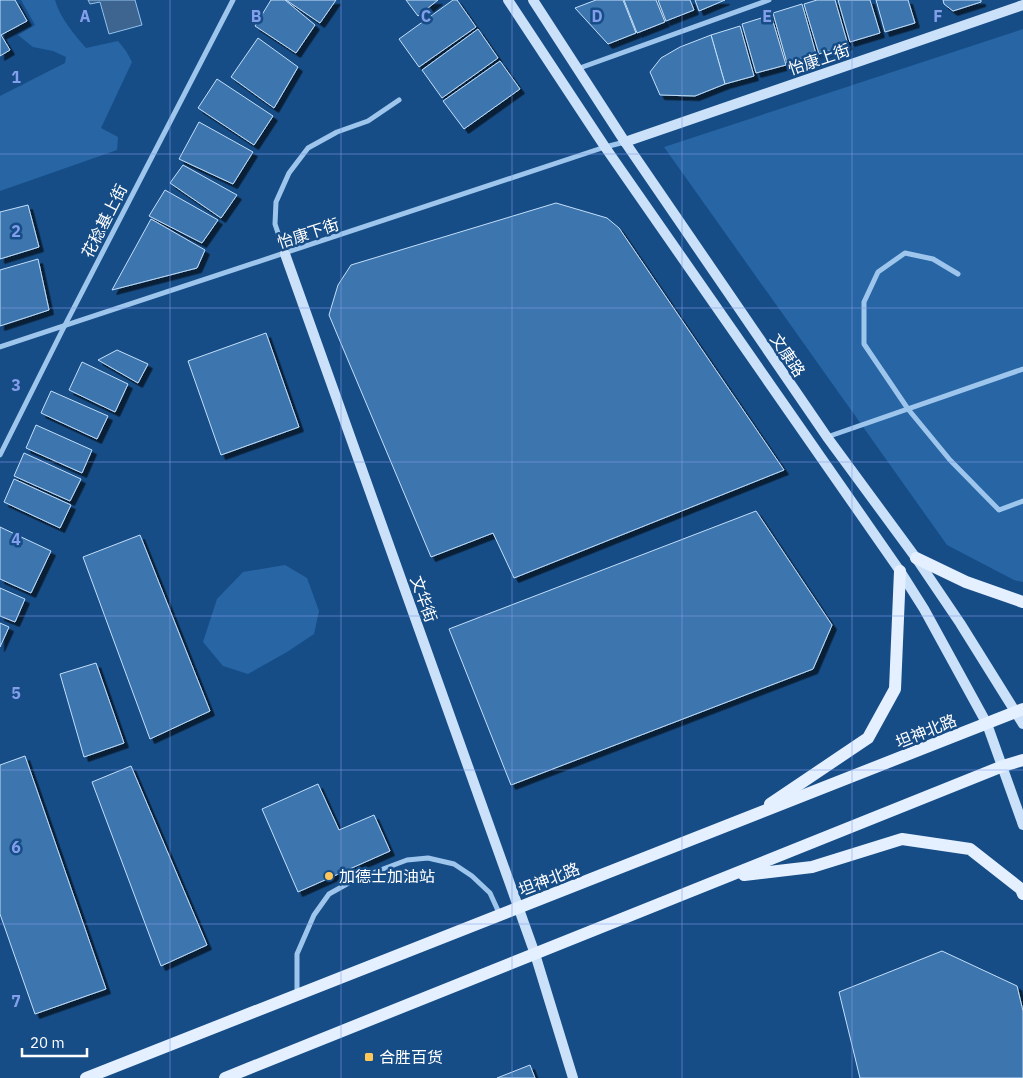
<svg xmlns="http://www.w3.org/2000/svg" width="1023" height="1078" font-family="'IBM Plex Sans','Noto Sans SC',sans-serif">
	<defs>
		<filter id="shadow"><feDropShadow dx="4.5" dy="4.5" stdDeviation="0" flood-color="#0009"/></filter>
	</defs>
	<rect width="100%" height="100%" fill="#174d87"/>
	<g fill="#2765a4">
		<path d="M21,0H55C60,18 74,34 86,48L118,41L126,51L132,62L101,128L118,137L117,150L0,191V96L65,63L66,57L53,51L33,47L18,35L35,25Z"/>
		<path d="M1023,29V582L1014,580L947,545L664,147Z"/>
		<path d="M285,565L307,578L319,611L314,634L287,652L248,674L223,666L203,642L217,599L243,572Z"/>
	</g>
	<path fill="#3d6590" stroke="#90c1f0" d="M88,0H135L142,25L109,34L100,2L90,4Z"/>
	<g fill="#3c74ae" stroke="#c3dffa" filter="url(#shadow)">
		<path d="M0,0H15L27,21L1,35L10,50L0,56Z"/>
		<path d="M271,0H285L315,25L296,53L255,26Z"/>
		<path d="M286,0H336L320,23Z"/>
		<path d="M406,0H438L418,16Z"/>
		<path d="M453,0H457L476,27L419,67L399,39Z"/>
		<path d="M596,0H623L636,33L608,44L575,8Z"/>
		<path d="M624,0H656L665,22L637,33Z"/>
		<path d="M658,0H690L694,10L666,21Z"/>
		<path d="M695,0H725L699,11Z"/>
		<path d="M817,0H835L848,45L819,54L804,4Z"/>
		<path d="M838,0H870L880,33L850,42Z"/>
		<path d="M876,0H908L915,23L885,32Z"/>
		<path d="M943,0H981V2L953,11L944,4Z"/>
		<path d="M802,4L816,54L787,63L773,13Z"/>
		<path d="M771,15L786,65L756,73L742,24Z"/>
		<path d="M740,26L754,76L725,84L711,35Z"/>
		<path d="M478,29L498,58L442,98L422,70Z"/>
		<path d="M711,35L725,84L695,96L660,95L650,72L661,58L680,47Z"/>
		<path d="M258,38L298,67L274,108L231,77Z"/>
		<path d="M500,61L520,89L464,129L443,101Z"/>
		<path d="M217,79L273,116L254,145L198,108Z"/>
		<path d="M199,122L253,152L233,184L179,159Z"/>
		<path d="M183,165L237,195L221,218L170,183Z"/>
		<path d="M165,190L218,220L202,243L149,216Z"/>
		<path d="M556,203L607,218L619,228L784,470L514,578L493,533L431,557L329,315L338,285L351,265Z"/>
		<path d="M28,205L39,247L0,259V212Z"/>
		<path d="M151,219L205,250L197,268L112,290Z"/>
		<path d="M38,259L49,310L0,326V270Z"/>
		<path d="M266,333L299,427L221,455L188,361Z"/>
		<path d="M117,350L148,364L138,383L98,360Z"/>
		<path d="M82,362L128,384L115,412L69,390Z"/>
		<path d="M51,391L108,416L97,439L41,413Z"/>
		<path d="M36,425L92,450L82,473L26,448Z"/>
		<path d="M24,453L81,479L70,501L14,476Z"/>
		<path d="M14,479L71,505L60,528L4,502Z"/>
		<path d="M756,511L832,625L813,669L511,785L449,629Z"/>
		<path d="M0,527L51,551L31,593L0,579Z"/>
		<path d="M140,535L210,711L150,739L83,557Z"/>
		<path d="M0,588L25,599L15,622L0,616Z"/>
		<path d="M0,623L9,627L0,647Z"/>
		<path d="M96,663L124,743L84,757L60,674Z"/>
		<path d="M25,756L106,989L35,1014L0,914V765Z"/>
		<path d="M131,766L207,945L161,966L92,782Z"/>
		<path d="M318,784L339,830L374,815L390,851L298,892L262,809Z"/>
		<path d="M942,951L1017,986L1023,1011V1078H860L839,992Z"/>
		<path d="M530,1065L535,1078H497Z"/>
	</g>
	<g fill="none" stroke-linecap="round" stroke-linejoin="round">
		<g stroke="#9ec6ed" stroke-width="5">
			<path d="M577,69L769,0"/>
			<path d="M285,254L275,224L276,202L289,173L308,148L337,132L368,121L399,100"/>
			<path d="M958,274L933,259L905,253L878,272L864,302V344L908,409L950,460L999,510L1023,501"/>
			<path d="M0,347L605,147L625,142"/>
			<path d="M827,437L1023,369"/>
			<path d="M0,455L64,327L233,0"/>
			<path d="M297,994V954L314,915L329,894L354,880L407,860L428,858L454,864L472,876L490,893L500,915"/>
		</g>
		<g stroke="#cae1f9" stroke-width="10">
			<path d="M508,0L605,147L900,571L924,609L987,724L1023,825"/>
			<path d="M533,0L625,142L827,437L916,558L960,623L1023,724"/>
			<path d="M625,142L1023,5"/>
			<path d="M285,254L535,954L573,1078"/>
		</g>
		<g stroke="#e4f0ff" stroke-width="12">
			<path d="M916,558L966,582L1023,602"/>
			<path d="M770,804L868,738L895,689L900,571"/>
			<path d="M744,875L812,867L902,839L970,849L1021,889L1023,894"/>
			<path d="M86,1078L1023,709"/>
			<path d="M225,1078L1003,766L1023,760"/>
		</g>
	</g>
	<path fill="none" stroke="#839eea" stroke-width="1" stroke-opacity="0.55" d="M170,0V1078M341,0V1078M512,0V1078M682,0V1078M852,0V1078M0,154H1023M0,308H1023M0,462H1023M0,616H1023M0,770H1023M0,924H1023"/>
	<g fill="#ffc75a" stroke="#174d87" stroke-width="2">
		<circle cx="329" cy="876" r="5"/>
		<rect x="364" y="1052" width="10" height="10" rx="2.5"/>
	</g>
	<g text-anchor="middle" dominant-baseline="central" stroke-width="5" stroke-linejoin="round" paint-order="stroke">
		<g font-size="16" fill="#fff" stroke="#174d87">
			<text transform="translate(819 59) rotate(-19)">怡康上街</text>
			<text transform="translate(104 221) rotate(-63)">花稔基上街</text>
			<text transform="translate(308 233) rotate(-18)">怡康下街</text>
			<text transform="translate(788 355) rotate(56)">文康路</text>
			<text transform="translate(424 599) rotate(70)">文华街</text>
			<text transform="translate(926 731) rotate(-22)">坦神北路</text>
			<text transform="translate(549 879) rotate(-21)">坦神北路</text>
		</g>
		<g font-size="16" fill="#fff" stroke="#174d87" text-anchor="start">
			<text x="339" y="876">加德士加油站</text>
			<text x="379" y="1057">合胜百货</text>
		</g>
	</g>
	<g font-size="16" text-anchor="middle" font-weight="bold" fill="#839eea" stroke="#174d87" stroke-width="5" stroke-linejoin="round" paint-order="stroke">
		<text x="85" y="22">A</text>
		<text x="256" y="22">B</text>
		<text x="426" y="22">C</text>
		<text x="597" y="22">D</text>
		<text x="767" y="22">E</text>
		<text x="938" y="22">F</text>
		<text x="16" y="83">1</text>
		<text x="16" y="237">2</text>
		<text x="16" y="391">3</text>
		<text x="16" y="545">4</text>
		<text x="16" y="699">5</text>
		<text x="16" y="853">6</text>
		<text x="16" y="1007">7</text>
	</g>
	<path d="M22 1048v8h65v-8" fill="none" stroke="#ffffff" stroke-width="2.5"/>
	<text x="30" y="1048" font-size="15" fill="#ffffff" stroke="#174d87" stroke-width="4" paint-order="stroke">20 m</text>
</svg>
